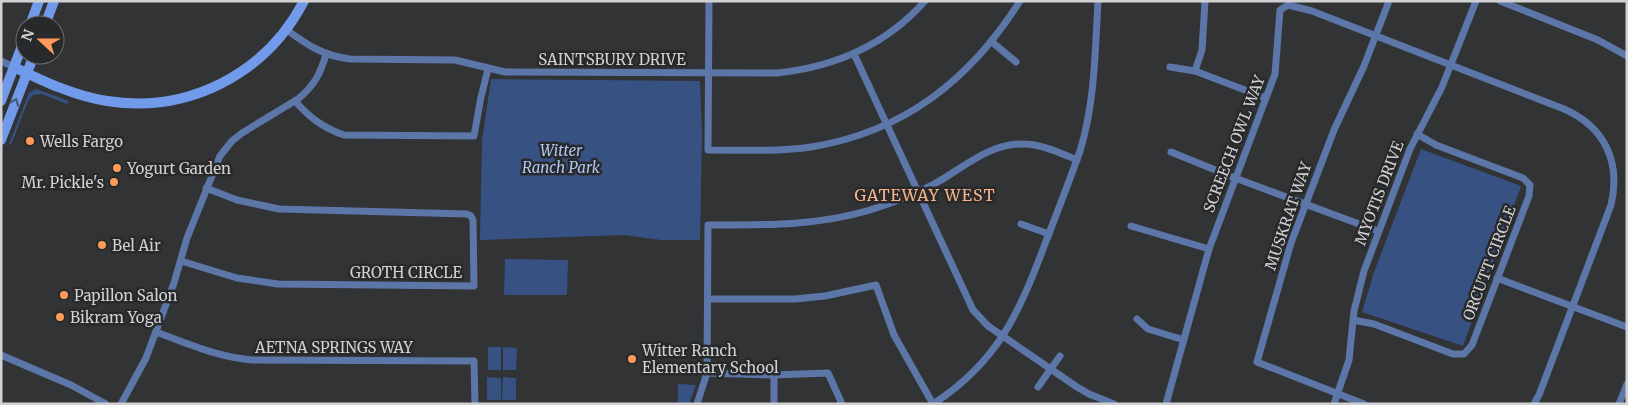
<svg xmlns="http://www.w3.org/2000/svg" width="1628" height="405" font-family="Merriweather,serif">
	<rect width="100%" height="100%" fill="#313335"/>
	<g fill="#385183">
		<path d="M491,79L700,81L702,134L700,240H661L624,235L480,240L482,141Z"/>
		<path d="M36,89L69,101L67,104L42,94L33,95L28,101L11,145L9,144L29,93Z"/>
		<path d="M1421,149L1521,186L1463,346L1362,312L1374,272Z"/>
		<path d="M505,259L568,260L567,295H504Z"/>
		<rect x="488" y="347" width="13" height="23"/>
		<path d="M503,347L517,348L516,370H503Z"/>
		<path d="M487,377L501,378V400H487Z"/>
		<path d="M503,377L516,378V400H502Z"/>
		<path d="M678,384L696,385L689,404H678Z"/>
	</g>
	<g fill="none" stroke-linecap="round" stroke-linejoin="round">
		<g stroke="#5c76a8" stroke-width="7">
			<path d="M709,1L708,150C742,150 777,152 811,147C904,132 970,80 1020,1"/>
			<path d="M1500,1L1598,40L1627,56"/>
			<path d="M287,30C307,45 324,56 350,59L455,60L505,72L777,73C835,67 886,45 925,1"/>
			<path d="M992,42L1016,62"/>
			<path d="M854,54L973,310L988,326L1077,387L1089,394L1114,404"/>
			<path d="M1,61L14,67"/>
			<path d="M1170,67L1195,71L1266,98"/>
			<path d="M1195,71L1202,50L1205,1"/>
			<path d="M295,101C309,117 323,128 344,135L474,136L481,97L488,69"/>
			<path d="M1171,152L1235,178L1378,231"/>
			<path d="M1021,224L1049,234"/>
			<path d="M1131,226L1209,249"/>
			<path d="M181,261L237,278L278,284L474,286L473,220L471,216L467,214L279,209L237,200L206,188"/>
			<path d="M1497,278L1627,327"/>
			<path d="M708,299H795L825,296L876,285L894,335L933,404"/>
			<path d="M1137,319L1148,329L1184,340"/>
			<path d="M1353,320L1374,324L1453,354H1464L1472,345L1529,196L1530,185L1523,178L1436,145L1417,134"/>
			<path d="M156,332C188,344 218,357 252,360L474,361L475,404"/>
			<path d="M1,355L71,385L106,404"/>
			<path d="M707,373L774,375L828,373L842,404"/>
			<path d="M774,375V402"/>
			<path d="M1038,387L1060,356"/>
			<path d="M121,404L146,358L174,283L187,238L220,156L232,141L242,133L298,99C314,86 321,73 326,54"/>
			<path d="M697,404L707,373L708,225C763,225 817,226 870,210C892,203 914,195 934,184C962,169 989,143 1023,144C1042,144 1060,153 1077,160"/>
			<path d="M933,404C998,362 1019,313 1045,244C1057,213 1069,182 1080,151C1095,102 1095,52 1098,1"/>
			<path d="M1166,404L1209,249L1275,74L1280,10L1288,5L1312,11L1564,109C1605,127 1621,162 1611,205L1539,395L1534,404"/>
			<path d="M1334,404L1349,360L1354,311L1364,271L1410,149L1442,87L1476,1"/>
			<path d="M1364,404L1257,362L1291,243L1334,130L1364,66L1389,1"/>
			<path d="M1619,404L1627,384"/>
		</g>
		<g stroke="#729aeb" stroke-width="10">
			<path d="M30,25L39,1"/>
			<path d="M45,25L54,1"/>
			<path d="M14,67C43,81 74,96 107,101C188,114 266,74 304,1"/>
			<path d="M1,101L25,38"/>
			<path d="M1,140L34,55"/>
		</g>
	</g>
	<defs><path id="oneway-chevron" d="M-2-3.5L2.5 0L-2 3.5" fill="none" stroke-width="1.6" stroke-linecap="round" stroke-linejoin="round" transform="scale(1.25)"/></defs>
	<use stroke="#465678" href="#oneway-chevron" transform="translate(15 102) rotate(-69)"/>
	<g fill="#fe9b58" stroke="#28292b" stroke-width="2">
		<circle cx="30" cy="141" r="5"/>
		<circle cx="117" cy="168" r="5"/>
		<circle cx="114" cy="182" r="5"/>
		<circle cx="102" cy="245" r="5"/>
		<circle cx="64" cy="295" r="5"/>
		<circle cx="60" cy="317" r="5"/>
		<circle cx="632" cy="359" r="5"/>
	</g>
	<g text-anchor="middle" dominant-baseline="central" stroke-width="5" stroke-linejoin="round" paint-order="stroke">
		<g font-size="15" fill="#d1d1d3" stroke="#28292b">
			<text x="612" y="59">SAINTSBURY DRIVE</text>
			<text transform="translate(1234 144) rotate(-69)">SCREECH OWL WAY</text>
			<text transform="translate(1379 193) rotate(-69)">MYOTIS DRIVE</text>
			<text transform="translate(1288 216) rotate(-71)">MUSKRAT WAY</text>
			<text transform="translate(1489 263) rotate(-69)">ORCUTT CIRCLE</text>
			<text x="406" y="272">GROTH CIRCLE</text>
			<text x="334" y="347">AETNA SPRINGS WAY</text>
		</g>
		<g font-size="15" fill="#d1d1d3" stroke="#28292b" text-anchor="start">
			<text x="40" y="141">Wells Fargo</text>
			<text x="127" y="168">Yogurt Garden</text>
			<text x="104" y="182" text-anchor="end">Mr. Pickle's</text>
			<text x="112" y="245">Bel Air</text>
			<text x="74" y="295">Papillon Salon</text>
			<text x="70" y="317">Bikram Yoga</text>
			<text x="642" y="350">Witter Ranch<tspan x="642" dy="17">Elementary School</tspan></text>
		</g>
		<g font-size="15" font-style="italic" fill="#afc5ee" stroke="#28292b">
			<text x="561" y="150">Witter<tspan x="561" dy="17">Ranch Park</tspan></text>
		</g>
		<g font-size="16" letter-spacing="1" fill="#f9b387" stroke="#28292b">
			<text x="925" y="195">GATEWAY WEST</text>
		</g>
	</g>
	<rect width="1628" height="405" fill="none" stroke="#d1d1d3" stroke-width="5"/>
	<g transform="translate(40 40) rotate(291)"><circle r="24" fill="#28292b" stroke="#6c6c6e"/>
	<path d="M0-4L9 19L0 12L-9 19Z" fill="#fe9b58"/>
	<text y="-8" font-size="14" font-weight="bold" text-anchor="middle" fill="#d1d1d3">N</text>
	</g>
</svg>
